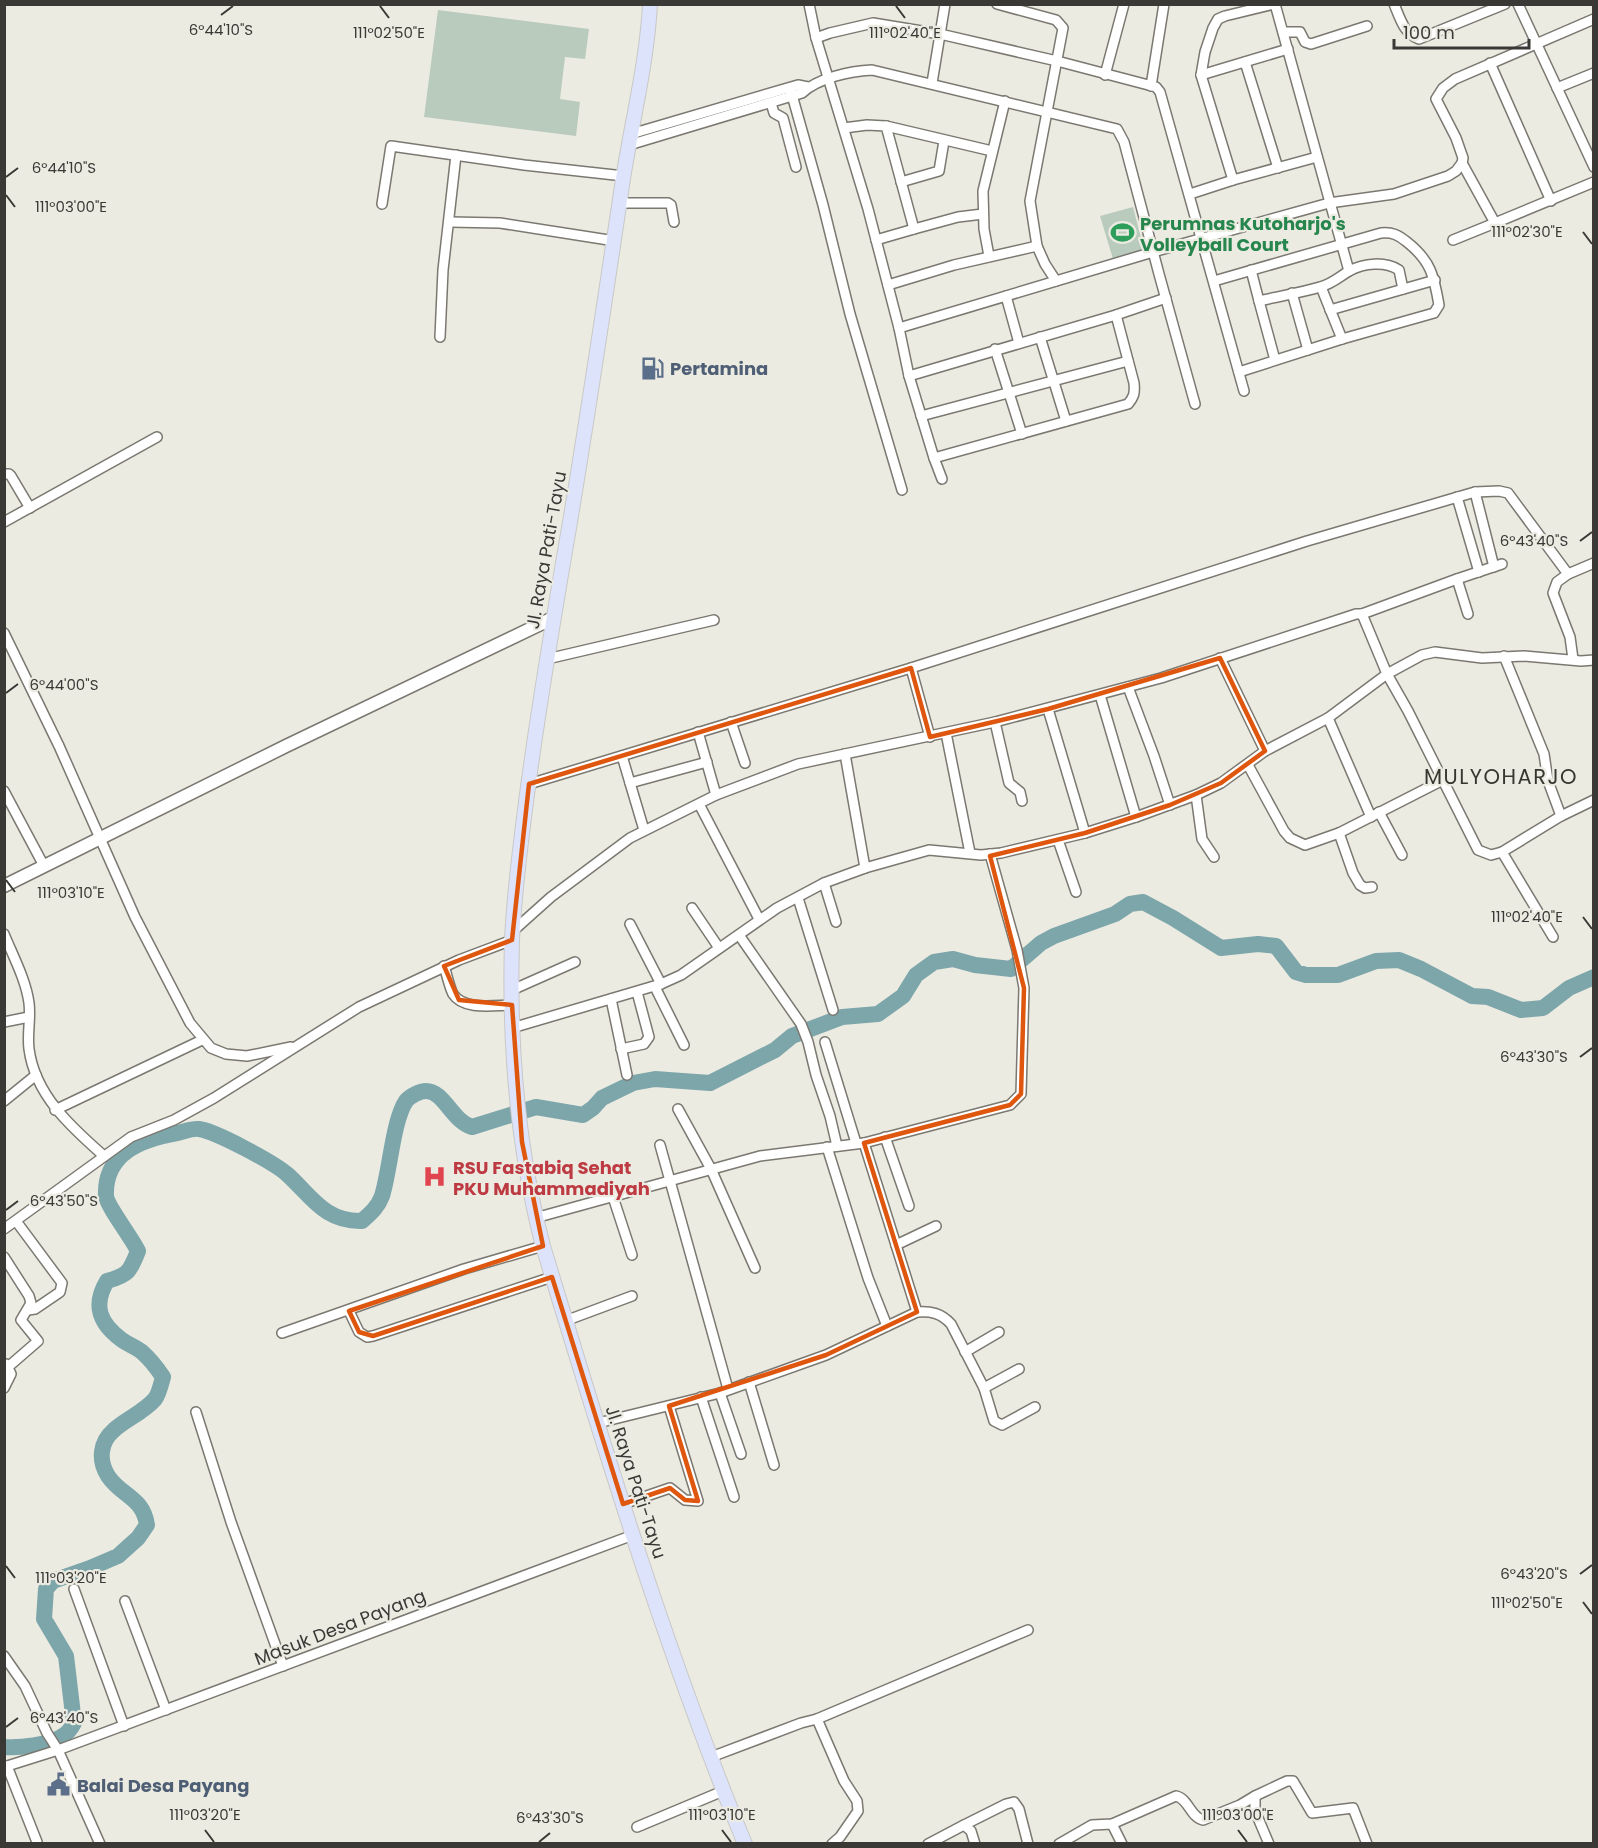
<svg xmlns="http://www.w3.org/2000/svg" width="1598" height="1848" font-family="Poppins,sans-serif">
	<rect width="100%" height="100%" fill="#ecebe2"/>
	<g fill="#b9cbbc">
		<path d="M438,10L589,29L585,59L565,57L560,99L580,102L576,136L424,117Z"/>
		<path d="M1133,207L1144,249L1113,259L1100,216Z"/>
	</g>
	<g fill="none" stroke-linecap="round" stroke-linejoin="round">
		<path stroke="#7da6ab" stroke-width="16" d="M4,1747C20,1748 48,1745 61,1737C67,1734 71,1729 74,1723L66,1656L44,1619L46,1589L53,1581L90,1568L118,1556L138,1538L147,1525C143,1497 121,1496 108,1476C98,1460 100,1442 114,1430C126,1419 144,1412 155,1399C159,1394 161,1384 163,1377C157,1368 151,1360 142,1352C136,1347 129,1345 122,1340C100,1324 92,1306 107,1281C129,1275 130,1271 138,1251C132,1238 107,1206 106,1196C104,1153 142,1139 177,1133C183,1132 192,1128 199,1129C215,1131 275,1163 288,1175C312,1197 325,1222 362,1221C371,1213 378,1207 382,1196C390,1171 393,1120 406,1101C410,1096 420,1091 426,1091C444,1091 452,1121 472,1127L536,1107L583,1115L593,1108L602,1098L633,1083L655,1079L710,1083L775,1050L792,1036L842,1017L878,1014L903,996L916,975L934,962L953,959L975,965L1011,969L1041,943L1054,936L1115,914L1130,904L1143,902L1173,918L1221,948L1258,944L1276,946L1296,972L1306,975H1338L1376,961L1399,960L1421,969L1472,996L1488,997L1521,1010L1543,1008L1569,988L1594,977"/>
		<defs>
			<g id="street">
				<path d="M809,4L816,38L868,209L899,328L909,376L934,458L1128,404C1134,397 1135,393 1134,383L1116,315"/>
				<path d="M997,4L1056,20L1063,28L1030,201L1037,246L1045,264L1056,281"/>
				<path d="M1275,4L1349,271"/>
				<path d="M1394,4C1400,18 1404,34 1419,39L1505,4"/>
				<path d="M1518,4L1594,167"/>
				<path d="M1283,32H1300L1305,42L1311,44L1367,26"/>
				<path d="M816,38L830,33L873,23L940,34L1057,61L1156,87L1160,92L1244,391"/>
				<path d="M1245,62L1278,168"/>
				<path d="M1490,63L1551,201"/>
				<path d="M1105,75L1124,4"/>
				<path d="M1201,75L1288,49"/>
				<path d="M932,83L945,4"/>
				<path d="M1151,86L1164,4"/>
				<path d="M790,88L823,205L850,314L902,490"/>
				<path d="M1557,88L1594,73"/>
				<path d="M771,103L774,113L783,118L796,167"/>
				<path d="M886,126L992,151"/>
				<path d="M844,128L867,125L886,126L914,229L958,217L983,214"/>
				<path d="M631,134L798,85L808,87"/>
				<path d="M629,145L802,93C818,78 850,71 872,70L1117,129L1124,142L1159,274L1195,404"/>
				<path d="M1462,163L1495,223L1594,182"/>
				<path d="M1233,180L1201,75L1205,52L1213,28L1218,19L1225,16L1274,4"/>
				<path d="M901,182L939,171L944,141"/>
				<path d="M1190,194L1233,180L1317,157"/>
				<path d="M620,203H668L671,205L674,222"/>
				<path d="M382,204L391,146L524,165L624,176"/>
				<path d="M450,222L500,223L615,241"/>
				<path d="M876,240L914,229"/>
				<path d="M1453,240L1495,223"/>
				<path d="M989,256L984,229L983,191L1005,101"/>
				<path d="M1251,270L1259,301C1279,296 1300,293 1320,287C1332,284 1339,277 1349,271C1364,263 1385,261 1399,270L1403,289"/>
				<path d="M1214,281L1381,233C1393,232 1398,235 1407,242C1431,261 1434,276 1439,305L1434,313L1342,339L1239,372"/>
				<path d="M888,285L954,265L1037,246"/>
				<path d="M1321,287L1342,339"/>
				<path d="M1292,293L1308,350"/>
				<path d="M1006,296L1019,343"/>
				<path d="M1259,301L1275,360"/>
				<path d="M1330,310L1435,280"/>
				<path d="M899,328L1153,252L1329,203L1394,194L1448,176L1456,171L1462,163L1463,158L1456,138L1436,99L1443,88L1455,79L1594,19"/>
				<path d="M440,337L443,270L456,155"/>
				<path d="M1040,337L1066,421"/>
				<path d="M995,349L1022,434"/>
				<path d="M909,376L1116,315L1166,298"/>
				<path d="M921,416L1128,361"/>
				<path d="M934,458L942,479"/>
				<path d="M4,474H9L11,476L30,508"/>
				<path d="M1475,492L1494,567"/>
				<path d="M1457,497L1479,572"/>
				<path d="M4,522L157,437"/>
				<path d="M1568,574L1557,582L1553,593L1570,637L1573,659"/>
				<path d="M1457,579L1502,564"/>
				<path d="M1362,614L1457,579L1468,614"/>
				<path d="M4,633L59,746L135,917L190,1023L211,1048L226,1054L247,1056L291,1047"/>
				<path d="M1504,656L1544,754L1548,781L1561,816"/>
				<path d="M1220,658L1265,751"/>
				<path d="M547,659L714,620"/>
				<path d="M911,668L930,737"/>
				<path d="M1128,687L1154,756L1170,805"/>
				<path d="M1100,695L1136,817"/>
				<path d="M1048,709L1085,833"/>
				<path d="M1328,718L1371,817"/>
				<path d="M731,722L745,763"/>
				<path d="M995,722L1009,783L1020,792L1022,801"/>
				<path d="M698,732L716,795"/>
				<path d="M946,733L970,853"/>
				<path d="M845,754L865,868"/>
				<path d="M622,756L644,830"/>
				<path d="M1248,765L1284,831L1290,838L1305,845L1339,833L1443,780"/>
				<path d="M630,783L707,762"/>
				<path d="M529,784L911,668L1307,541L1475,492L1499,491L1508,493L1568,574L1594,563"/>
				<path d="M4,791L44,866"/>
				<path d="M1196,795L1202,839L1214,857"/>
				<path d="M699,804L759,919"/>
				<path d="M1379,812L1402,855"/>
				<path d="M1339,833L1353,873L1360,885L1365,888L1372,887"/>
				<path d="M1058,840L1076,892"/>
				<path d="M1502,852L1553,937"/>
				<path d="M824,883L836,922"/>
				<path d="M798,898L833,1010"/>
				<path d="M692,908L719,948"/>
				<path d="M630,924L661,984"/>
				<path d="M513,931L551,897L630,838L716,795L798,764L995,722L1161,678L1356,614H1362L1387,674L1422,655L1435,652L1482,658L1524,656L1581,661L1594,660"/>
				<path d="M4,934C13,956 26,980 29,1003C31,1018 27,1034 29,1049C35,1095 71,1127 104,1156"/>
				<path d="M739,935L801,1024L808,1042L816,1075L830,1116L837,1146"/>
				<path d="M444,966C447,975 449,986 453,994C464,1011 495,1005 512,1005"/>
				<path d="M655,987L684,1045"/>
				<path d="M512,990L575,962"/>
				<path d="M611,999L627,1075"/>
				<path d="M4,1022L29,1017"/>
				<path d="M512,1028L661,984L681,975L777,908L824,883L865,868L929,850L981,855L1001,853L1085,833L1136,817L1196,795L1221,783L1265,751L1328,718L1387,674L1408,711L1478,850L1491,855L1502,852L1561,816L1594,800"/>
				<path d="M825,1042L856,1143"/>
				<path d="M621,1049L644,1044L649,1037L637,992"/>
				<path d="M4,1101L36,1075"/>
				<path d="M678,1109L711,1169L755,1268"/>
				<path d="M55,1110L202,1040"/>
				<path d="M885,1137L909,1206"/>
				<path d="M864,1143L917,1312"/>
				<path d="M660,1145L728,1389"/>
				<path d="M827,1147L868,1278L887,1326"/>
				<path d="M613,1197L632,1255"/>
				<path d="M535,1218L760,1156L864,1143L1010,1105L1021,1094L1024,988L1017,950L990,854"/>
				<path d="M16,1221L62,1283L60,1292L35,1309L28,1310"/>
				<path d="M4,1229L131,1137L174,1120L214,1098L359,1007L459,960L512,940"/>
				<path d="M896,1245L936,1226"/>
				<path d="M4,1257L29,1296L31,1303L21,1320L38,1341L8,1367"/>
				<path d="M349,1311L359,1332L367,1337L373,1336L552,1277"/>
				<path d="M565,1321L632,1296"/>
				<path d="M282,1333L464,1269L543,1246"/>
				<path d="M965,1352L999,1332"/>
				<path d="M749,1382L774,1465"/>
				<path d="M4,1388L11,1374L6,1364"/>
				<path d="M984,1388L1019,1369"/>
				<path d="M720,1393L741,1454"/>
				<path d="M701,1397L734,1497"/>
				<path d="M196,1412L231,1522L283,1666"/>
				<path d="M598,1423L720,1393L826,1355L917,1312C931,1311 941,1313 951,1324L984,1388L994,1421L1002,1425L1035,1407"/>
				<path d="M623,1504L670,1488L685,1500L698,1501L669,1406"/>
				<path d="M74,1589L124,1726"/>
				<path d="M125,1601L166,1710"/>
				<path d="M4,1656L25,1686L47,1733L58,1750L100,1844"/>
				<path d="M817,1719L844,1781L857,1801L858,1811L840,1837L832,1844"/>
				<path d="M711,1757L801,1723L817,1719L1028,1630"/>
				<path d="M7,1766L37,1842"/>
				<path d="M4,1767L58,1750L633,1535"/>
				<path d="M1255,1796L1287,1781H1293L1312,1813L1353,1808L1367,1844"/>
				<path d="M1112,1824L1122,1844"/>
				<path d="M964,1825L1006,1804L1014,1802L1019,1809L1028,1844"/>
				<path d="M637,1827L723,1791"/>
				<path d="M928,1844L964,1825L971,1831L975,1844"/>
				<path d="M1059,1844L1092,1825L1112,1824L1176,1796C1189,1799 1190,1817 1203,1820L1240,1805L1255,1796V1811L1269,1844"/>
			</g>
			<path id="secondary" d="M4,886L286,746L553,618"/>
			<path id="primary" d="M650,4C647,63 632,121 623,179C606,293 589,408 570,522C554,615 538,708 526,802C520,848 514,894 512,940C509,1042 517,1147 543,1246C604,1447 665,1650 745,1844"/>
		</defs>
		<use href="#street" stroke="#7a7870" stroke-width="12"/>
		<use href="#secondary" stroke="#7a7870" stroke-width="15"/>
		<use href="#primary" stroke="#c8c8c7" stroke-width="16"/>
		<use href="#street" stroke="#fff" stroke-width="9"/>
		<use href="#secondary" stroke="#fff" stroke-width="12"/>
		<use href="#primary" stroke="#dde3fa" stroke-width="14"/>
	</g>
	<path fill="none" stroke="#df570e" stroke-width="4.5" stroke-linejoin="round" d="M1220,658L1265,751L1221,783L1170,805L1085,833L990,856L1024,988L1021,1094L1010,1105L864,1143L917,1312L826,1355L669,1406L698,1501L685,1500L670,1488L623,1504L552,1277L373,1336L359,1332L349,1311L543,1246L522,1142L512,1005L459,1000L444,966L512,940L529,784L911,668L930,737L1048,709Z"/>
	<path fill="none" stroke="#3a3936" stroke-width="2" d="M380,6L389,18M896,6L905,18M221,15L233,6M6,177L18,168M6,195L15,207M1583,232L1592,244M1580,541L1592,532M6,693L18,684M6,880L15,892M1583,917L1592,929M1580,1057L1592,1048M6,1210L18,1201M6,1566L15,1578M1580,1574L1592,1565M1583,1602L1592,1614M6,1727L18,1718M205,1830L214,1842M722,1830L731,1842M1238,1830L1247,1842M539,1842L550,1833"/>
	<defs>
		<symbol id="stadium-bare" viewBox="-9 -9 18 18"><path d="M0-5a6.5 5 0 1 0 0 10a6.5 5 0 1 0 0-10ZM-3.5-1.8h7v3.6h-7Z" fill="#2e9e5b" stroke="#ecebe2" stroke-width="2.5" paint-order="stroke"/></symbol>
		<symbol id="fuel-bare" viewBox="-9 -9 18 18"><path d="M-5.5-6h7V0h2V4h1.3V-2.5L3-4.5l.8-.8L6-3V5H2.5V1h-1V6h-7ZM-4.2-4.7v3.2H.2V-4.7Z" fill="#5c6f8a" stroke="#ecebe2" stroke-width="2.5" paint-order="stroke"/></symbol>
		<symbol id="hospital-bare" viewBox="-9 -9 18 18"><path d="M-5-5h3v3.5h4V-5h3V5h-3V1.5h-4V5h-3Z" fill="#e0444e" stroke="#ecebe2" stroke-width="2.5" paint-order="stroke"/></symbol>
		<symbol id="civic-bare" viewBox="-9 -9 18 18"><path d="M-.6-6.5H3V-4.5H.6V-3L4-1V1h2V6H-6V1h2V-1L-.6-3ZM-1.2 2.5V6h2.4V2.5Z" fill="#5c6f8a" stroke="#ecebe2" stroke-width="2.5" paint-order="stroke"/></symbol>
	</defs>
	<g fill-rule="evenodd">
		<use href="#stadium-bare" x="1106" y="216" width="33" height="33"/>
		<use href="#fuel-bare" x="636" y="352" width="33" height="33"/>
		<use href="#hospital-bare" x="418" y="1160" width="33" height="33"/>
		<use href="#civic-bare" x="42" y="1768" width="33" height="33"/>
	</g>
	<g text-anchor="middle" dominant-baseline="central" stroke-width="4.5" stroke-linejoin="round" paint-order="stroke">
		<g font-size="18" font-weight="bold" fill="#27864d" stroke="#ecebe2" text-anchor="start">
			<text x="1140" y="223">Perumnas Kutoharjo's<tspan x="1140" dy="21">Volleyball Court</tspan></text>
		</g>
		<g font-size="18" font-weight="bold" fill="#4e5e75" stroke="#ecebe2" text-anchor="start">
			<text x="670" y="368">Pertamina</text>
			<text x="77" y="1785">Balai Desa Payang</text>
		</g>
		<g font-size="18" fill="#3a3936" stroke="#ecebe2">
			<text transform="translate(546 550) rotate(-80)">Jl. Raya Pati-Tayu</text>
			<text transform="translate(636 1482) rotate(72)">Jl. Raya Pati-Tayu</text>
			<text transform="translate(340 1627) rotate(-21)">Masuk Desa Payang</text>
		</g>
		<g font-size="18" font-weight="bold" fill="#be3a42" stroke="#ecebe2" text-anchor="start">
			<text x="453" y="1167">RSU Fastabiq Sehat<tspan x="453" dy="21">PKU Muhammadiyah</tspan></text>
		</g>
		<g font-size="21" letter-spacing="1.5" fill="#37362f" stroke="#ecebe2">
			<text x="1501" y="776">MULYOHARJO</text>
		</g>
	</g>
	<g font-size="15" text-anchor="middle" fill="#3a3936" stroke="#ecebe2" stroke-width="4.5" stroke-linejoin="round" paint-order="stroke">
		<text x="221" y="35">6°44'10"S</text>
		<text x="389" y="38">111°02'50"E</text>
		<text x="905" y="38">111°02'40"E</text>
		<text x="64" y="173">6°44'10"S</text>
		<text x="71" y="212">111°03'00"E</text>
		<text x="1527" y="237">111°02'30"E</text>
		<text x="1534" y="546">6°43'40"S</text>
		<text x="64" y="690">6°44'00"S</text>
		<text x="71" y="898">111°03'10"E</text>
		<text x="1527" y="922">111°02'40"E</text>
		<text x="1534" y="1062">6°43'30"S</text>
		<text x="64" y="1206">6°43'50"S</text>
		<text x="1534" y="1579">6°43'20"S</text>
		<text x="71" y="1583">111°03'20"E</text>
		<text x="1527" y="1608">111°02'50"E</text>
		<text x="64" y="1723">6°43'40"S</text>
		<text x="205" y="1820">111°03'20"E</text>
		<text x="722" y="1820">111°03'10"E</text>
		<text x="1238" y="1820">111°03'00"E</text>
		<text x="550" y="1823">6°43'30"S</text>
	</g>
	<rect width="1598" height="1848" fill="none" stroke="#3a3936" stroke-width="12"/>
	<path d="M1394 39v9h135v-9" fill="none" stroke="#3a3936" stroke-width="3"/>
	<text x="1403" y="39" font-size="18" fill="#3a3936" stroke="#ecebe2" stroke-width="4.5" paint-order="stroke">100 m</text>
</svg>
